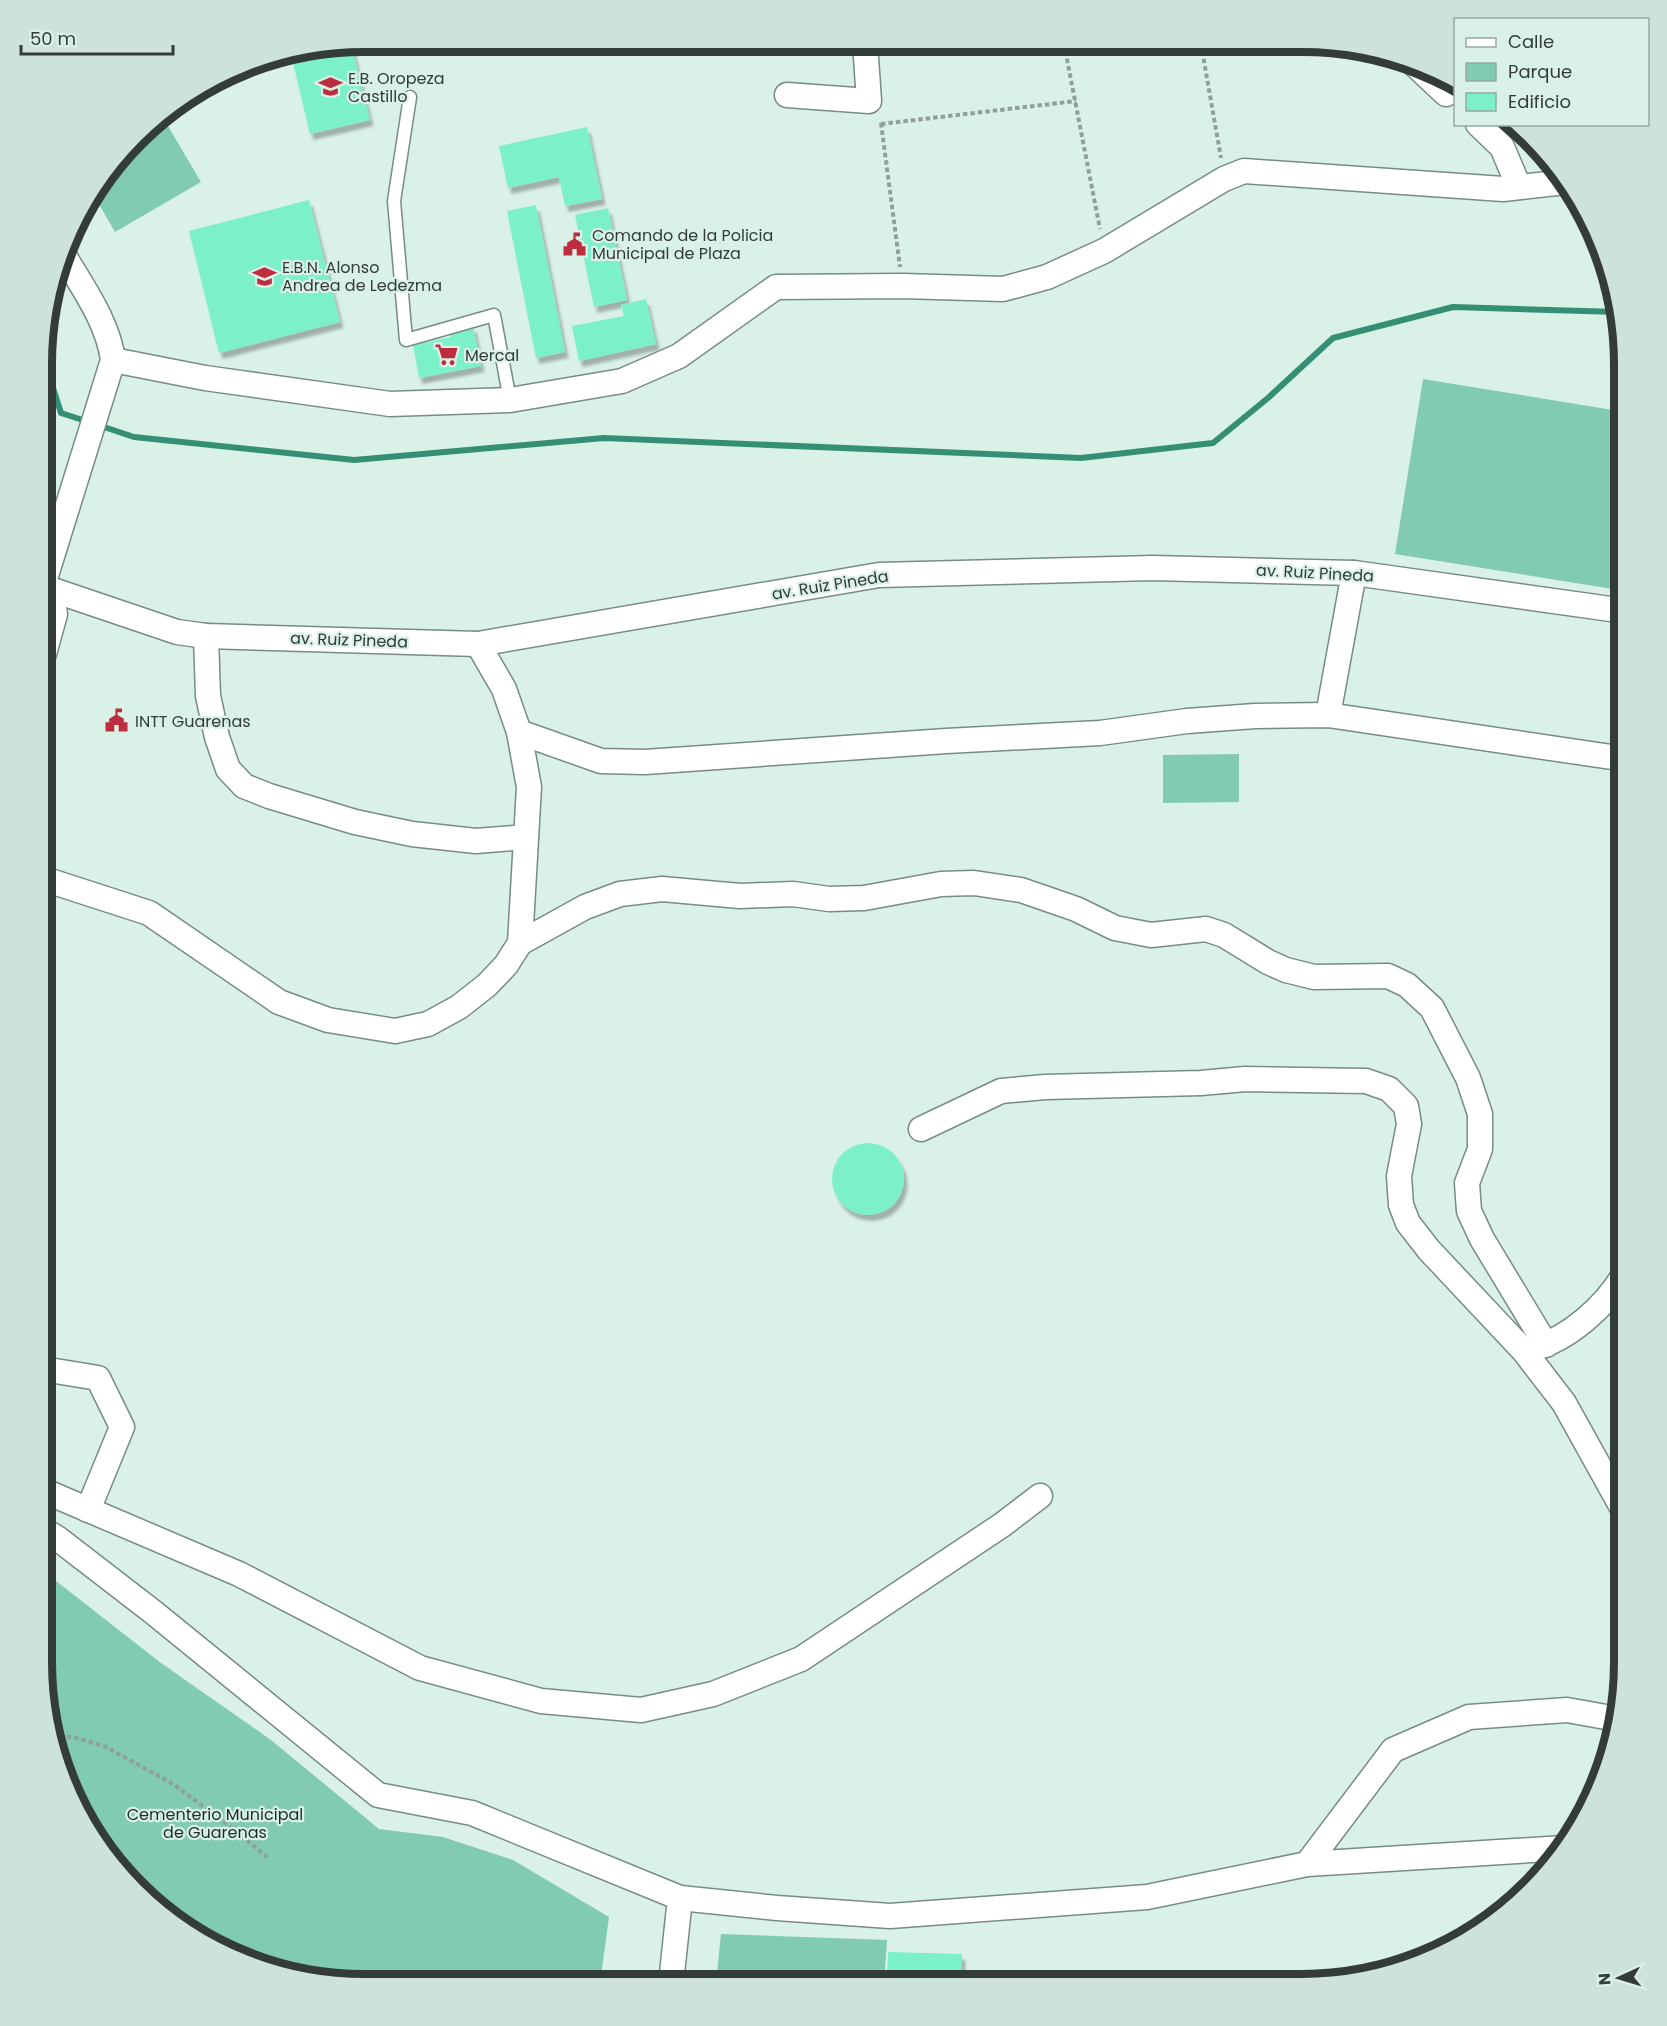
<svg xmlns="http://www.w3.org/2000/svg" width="1667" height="2026" font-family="Poppins,sans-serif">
	<defs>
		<filter id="shadow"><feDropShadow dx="3.5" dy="6" stdDeviation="1.5" flood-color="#0004"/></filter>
	</defs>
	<rect width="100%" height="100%" fill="#daf1e7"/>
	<g fill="#80cbb1">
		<path d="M162,116L201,182L115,232L93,194L152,122Z"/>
		<path d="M1423,379L1625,412V591L1395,554Z"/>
		<path d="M1239,754V802L1163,803V755Z"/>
		<path d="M42,1570L161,1663L271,1740L379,1829L443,1837L513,1860L609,1917L600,1983H343L261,1967L203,1941L136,1889L85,1823L53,1745L42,1661Z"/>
		<path d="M721,1934L887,1940L884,1983H716Z"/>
	</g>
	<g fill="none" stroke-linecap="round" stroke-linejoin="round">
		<g stroke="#348f74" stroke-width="6">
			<path d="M45,363L61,413L89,422"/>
			<path d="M98,425L134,437L354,460L604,438L1081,458L1213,443L1268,398L1333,338L1453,307L1618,312"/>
		</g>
	</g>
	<g fill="#7bf0c9" filter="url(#shadow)">
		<path d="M351,44L370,120L310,134L291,54Z"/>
		<path d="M587,127L602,199L565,206L559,177L508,188L499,146Z"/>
		<path d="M309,200L340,322L219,353L189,231Z"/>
		<path d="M536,205L565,352L536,358L507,211Z"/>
		<path d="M608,208L627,300L594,307L575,215Z"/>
		<path d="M646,299L656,344L579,361L572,326L624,316L621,305Z"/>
		<path d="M473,326L481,366L419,378L413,345L451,337L449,330Z"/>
		<circle cx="868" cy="1179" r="36"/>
		<path d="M888,1952L962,1954L961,1983H887Z"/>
	</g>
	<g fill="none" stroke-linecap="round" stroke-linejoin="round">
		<defs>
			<path id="service" d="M410,97L394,201L406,340L494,315L510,400"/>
			<g id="minor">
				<path d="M1413,63L1446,94"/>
				<path d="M787,95L869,101L865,43"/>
				<path d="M1478,124L1502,147L1519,187"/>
				<path d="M113,360L205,378L390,404L510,400L622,381L679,356L776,287L903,286L1003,289L1047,277L1104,251L1224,179L1244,171L1503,189L1565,182"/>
				<path d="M44,582L113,360C108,323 85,291 66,259"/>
				<path d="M44,587L177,632L206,636L478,644L879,575L1153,568L1354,573L1625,611"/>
				<path d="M206,636L208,696L217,737L228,769L244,786L269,796L355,822L412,834L476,841L526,837"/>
				<path d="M44,654L55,614L53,602L44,589"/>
				<path d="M1328,715L1354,573"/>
				<path d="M519,732L601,761L645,762L946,741L1100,733L1187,721L1255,716L1328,715L1625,759"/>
				<path d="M44,879L149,913L279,1002L328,1020L395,1031L428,1024L459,1007L487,985L506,965L520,943L529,787L519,732L504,689L478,644"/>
				<path d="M520,943L585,907L620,894L662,889L740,896L793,894L829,899L864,898L941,884L974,883L1021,890L1076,909L1115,928L1151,935L1206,929L1224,935L1268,962L1286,970L1314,977L1388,976L1407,985L1432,1008L1468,1078L1480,1114V1149L1467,1183L1469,1211L1482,1239L1546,1345"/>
				<path d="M921,1129L1001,1091L1045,1087L1201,1083L1245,1079L1366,1081L1389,1089L1406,1106L1409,1124L1399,1176L1401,1205L1408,1223L1429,1250L1524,1351L1564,1403L1624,1511"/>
				<path d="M1532,1349C1569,1339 1606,1306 1625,1273"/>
				<path d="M43,1369L98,1378L122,1427L88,1510"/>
				<path d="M42,1490L239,1574L420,1668L541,1701L641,1710L713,1694L801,1659L1002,1525L1040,1496"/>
				<path d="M42,1529L57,1538L153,1612L378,1795L472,1813L680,1898L777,1908L890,1916L1147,1897L1307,1864L1564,1848"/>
				<path d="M1307,1864L1393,1750L1469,1717L1567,1710L1617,1719"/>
				<path d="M671,1983L680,1898"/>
			</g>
		</defs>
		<use href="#service" stroke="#778c84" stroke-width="15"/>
		<use href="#minor" stroke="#778c84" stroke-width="27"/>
		<g stroke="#8fa099" stroke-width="4" stroke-dasharray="4.5 3" stroke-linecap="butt">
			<path d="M1064,44L1100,229"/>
			<path d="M1201,44L1221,158"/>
			<path d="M881,123L900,267"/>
			<path d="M881,124L1076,101"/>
			<path d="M52,1734L76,1738L106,1747L173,1784L231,1827L267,1857"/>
		</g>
		<use href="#service" stroke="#fff" stroke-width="12"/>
		<use href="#minor" stroke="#fff" stroke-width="24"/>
	</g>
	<defs>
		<symbol id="school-bare" viewBox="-9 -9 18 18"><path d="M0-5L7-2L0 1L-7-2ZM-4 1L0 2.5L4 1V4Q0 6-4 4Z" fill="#bd2d3e" stroke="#daf1e7" stroke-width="2.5" paint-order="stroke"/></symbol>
		<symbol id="civic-bare" viewBox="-9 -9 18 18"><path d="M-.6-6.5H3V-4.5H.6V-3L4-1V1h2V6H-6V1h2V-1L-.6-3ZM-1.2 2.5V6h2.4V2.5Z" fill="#bd2d3e" stroke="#daf1e7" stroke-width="2.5" paint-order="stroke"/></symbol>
		<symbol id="supermarket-bare" viewBox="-9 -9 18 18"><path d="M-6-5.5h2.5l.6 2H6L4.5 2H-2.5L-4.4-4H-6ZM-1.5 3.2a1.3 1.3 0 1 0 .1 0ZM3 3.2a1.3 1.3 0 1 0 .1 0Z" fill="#bd2d3e" stroke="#daf1e7" stroke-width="2.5" paint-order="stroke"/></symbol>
	</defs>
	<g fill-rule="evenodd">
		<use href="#school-bare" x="314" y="70" width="33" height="33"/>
		<use href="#civic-bare" x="558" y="228" width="33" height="33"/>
		<use href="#school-bare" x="248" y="260" width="33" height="33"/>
		<use href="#supermarket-bare" x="430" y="338" width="33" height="33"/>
		<use href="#civic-bare" x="100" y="704" width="33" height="33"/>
	</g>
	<g text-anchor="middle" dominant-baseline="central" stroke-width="4.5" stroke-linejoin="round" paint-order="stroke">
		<g font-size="16" fill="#333c39" stroke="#daf1e7" text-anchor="start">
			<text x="348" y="78">E.B. Oropeza<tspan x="348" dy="18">Castillo</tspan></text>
			<text x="592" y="235">Comando de la Policia<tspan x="592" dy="18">Municipal de Plaza</tspan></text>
			<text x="282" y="267">E.B.N. Alonso<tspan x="282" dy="18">Andrea de Ledezma</tspan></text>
			<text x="465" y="355">Mercal</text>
			<text x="135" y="721">INTT Guarenas</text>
		</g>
		<g font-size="16" fill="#333c39" stroke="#daf1e7">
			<text transform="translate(1315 573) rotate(3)">av. Ruiz Pineda</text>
			<text transform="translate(830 585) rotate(-9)">av. Ruiz Pineda</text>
			<text transform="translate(349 640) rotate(2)">av. Ruiz Pineda</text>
		</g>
		<g font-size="16" fill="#192e27" stroke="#daf1e7">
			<text x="215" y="1814">Cementerio Municipal<tspan x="215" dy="18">de Guarenas</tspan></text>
		</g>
	</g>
	<path d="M0 0H1667V2026H0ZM364 52H1302A312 312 0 0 1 1614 364V1662A312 312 0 0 1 1302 1974H364A312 312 0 0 1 52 1662V364A312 312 0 0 1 364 52Z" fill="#cde3d9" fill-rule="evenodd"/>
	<path fill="none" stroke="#333c39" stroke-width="8" d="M364 52H1302A312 312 0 0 1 1614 364V1662A312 312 0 0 1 1302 1974H364A312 312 0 0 1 52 1662V364A312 312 0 0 1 364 52Z"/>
	<rect x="1454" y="18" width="195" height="108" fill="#daf1e7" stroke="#97a9a1" stroke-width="1.5"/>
	<rect x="1466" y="38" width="30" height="9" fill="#ffffff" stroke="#97a9a1" stroke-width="1.5"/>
	<text x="1508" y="48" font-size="18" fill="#333c39">Calle</text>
	<rect x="1466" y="63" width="30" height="18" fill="#80cbb1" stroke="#97a9a1" stroke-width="1.5"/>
	<text x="1508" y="78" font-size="18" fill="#333c39">Parque</text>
	<rect x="1466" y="93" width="30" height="18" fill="#7bf0c9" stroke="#97a9a1" stroke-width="1.5"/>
	<text x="1508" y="108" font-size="18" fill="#333c39">Edificio</text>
	<g transform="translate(1619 1978) rotate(266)" stroke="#daf1e7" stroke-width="4.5" paint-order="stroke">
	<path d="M0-4.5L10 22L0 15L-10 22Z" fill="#333c39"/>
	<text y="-9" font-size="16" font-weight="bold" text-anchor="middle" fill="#333c39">N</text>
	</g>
	<path d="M21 45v9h152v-9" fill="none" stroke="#333c39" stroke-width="3"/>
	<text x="30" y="45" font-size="18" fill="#333c39" stroke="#daf1e7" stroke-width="4.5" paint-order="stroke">50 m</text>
</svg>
